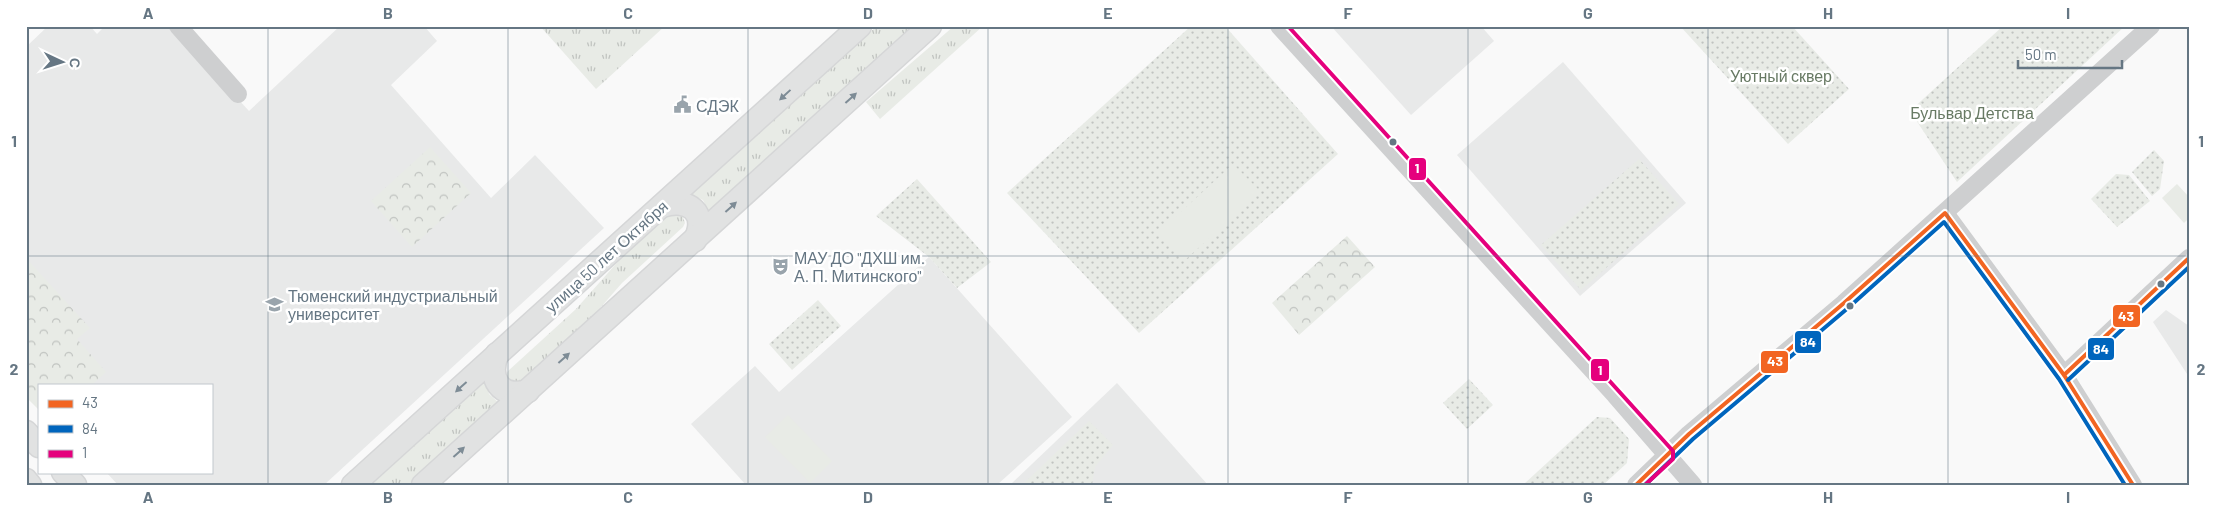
<svg xmlns="http://www.w3.org/2000/svg" width="2215" height="511" font-family="Barlow,sans-serif">
	<defs>
		<pattern id="grass-tufts" width="24" height="20" patternUnits="userSpaceOnUse" patternTransform="scale(1.25)"><rect width="24" height="20" fill="#e8ebe6"/><path d="M3 7l-1-3M5 7V3M7 7l1-3M15 17l-1-3M17 17v-4M19 17l1-3" fill="none" stroke="#c0c3c0"/></pattern>
		<pattern id="forest-crowns" width="20" height="18" patternUnits="userSpaceOnUse" patternTransform="scale(1.25)"><rect width="20" height="18" fill="#e8ebe6"/><path d="M2 6a3 3 0 1 1 6 0M12 15a3 3 0 1 1 6 0" fill="none" stroke="#c0c3c0"/></pattern>
		<pattern id="park-dots" width="8" height="8" patternUnits="userSpaceOnUse" patternTransform="scale(1.25)"><rect width="8" height="8" fill="#e8ebe6"/><path d="M2 2h.1M6 6h.1" fill="none" stroke="#c0c3c0" stroke-width="1.8" stroke-linecap="round"/></pattern>
	</defs>
	<rect width="100%" height="100%" fill="#f9f9f9"/>
	<g fill="#e8e9e9">
		<path d="M48,26H90L97,34L105,26H171L249,111L340,26H424L437,41L391,85L491,198L535,155L604,228L324,485H118L106,472H211V385H39L26,379V47Z"/>
		<path d="M1331,26H1481L1494,41L1411,115Z"/>
		<path d="M1563,62L1686,203L1580,296L1457,155Z"/>
		<path d="M929,257L1072,417L997,485H746L691,424L755,366L779,392Z"/>
		<path d="M2166,310L2189,326V377L2153,322Z"/>
		<path d="M1117,383L1208,485H1010Z"/>
	</g>
	<g fill="url(#grass-tufts)">
		<path d="M540,26H665L596,89Z"/>
		<path d="M877,26H913L709,213L703,200L690,194Z"/>
		<path d="M954,26H983L880,119L866,102Z"/>
		<path d="M669,214H682L685,223L683,227L622,283L580,331L522,383L513,386L506,375L508,371L576,309L622,257Z"/>
		<path d="M486,381L489,394L499,403L408,485H371Z"/>
	</g>
	<g fill="url(#forest-crowns)">
		<path d="M430,147L471,193L412,247L371,201Z"/>
		<path d="M1347,236L1375,267L1299,335L1272,303Z"/>
		<path d="M26,258L90,328L77,339L106,372L92,385H39V410L26,397Z"/>
	</g>
	<g fill="url(#park-dots)">
		<path d="M1191,26H1225L1338,154L1139,333L1007,193Z"/>
		<path d="M1680,26H1792L1849,89L1788,144Z"/>
		<path d="M2003,26H2125L1957,182L1910,111Z"/>
		<path d="M2154,150L2164,161L2160,189L2152,196L2132,172Z"/>
		<path d="M1639,159L1679,204L1581,290L1541,245Z"/>
		<path d="M2116,174L2129,175L2150,201L2117,227L2091,199Z"/>
		<path d="M917,179L991,262L957,288L929,257L876,216Z"/>
		<path d="M818,300L841,326L792,370L769,344Z"/>
		<path d="M1469,379L1493,405L1467,429L1443,403Z"/>
		<path d="M1597,417L1610,418L1629,439L1627,463L1603,485H1523Z"/>
		<path d="M1089,421L1113,445L1095,467L1092,485H1022Z"/>
	</g>
	<g fill="#e8ebe6">
		<path d="M1233,164L1261,192L1185,260L1159,232Z"/>
		<path d="M2177,184L2189,197V218L2184,223L2162,198Z"/>
		<path d="M788,415L832,461L810,483L765,437Z"/>
	</g>
	<g fill="none" stroke-linecap="round" stroke-linejoin="round">
		<defs>
			<g id="major">
				<path d="M662,206C689,197 708,213 695,240"/>
				<path d="M497,354C488,379 500,399 528,391"/>
				<path d="M26,432L39,446"/>
				<path d="M63,472L75,485"/>
				<path d="M26,480L30,485"/>
				<path d="M353,485L860,26"/>
				<path d="M423,485L930,26"/>
			</g>
		</defs>
		<use href="#major" stroke="#d5d6d7" stroke-width="25"/>
		<g stroke="#cecfd0" stroke-width="18">
			<path d="M178,26L238,94"/>
			<path d="M1279,26L1615,395L1693,485"/>
			<path d="M1945,213L2064,375L2133,485"/>
			<path d="M2064,375L2189,258"/>
			<path d="M1636,485L1689,434L1844,303L2151,26"/>
		</g>
		<use href="#major" stroke="#e1e2e2" stroke-width="22"/>
		<defs>
			<g id="bus-1">
				<path d="M2064,375L2189,258"/>
				<path d="M1636,485L1689,434L1844,303L1945,213L2064,375L2133,485"/>
			</g>
			<g id="bus-2">
				<path d="M2068,380L2189,267"/>
				<path d="M1645,485L1693,439L1848,308L1944,222L2059,379L2125,485"/>
			</g>
			<path id="bus-3" d="M1288,26L1673,451V459L1645,485"/>
		</defs>
		<use href="#bus-1" stroke="#fff" stroke-width="8"/>
		<use href="#bus-2" stroke="#fff" stroke-width="8"/>
		<use href="#bus-3" stroke="#fff" stroke-width="8"/>
		<use href="#bus-1" stroke="#f26522" stroke-width="4"/>
		<use href="#bus-2" stroke="#0065bd" stroke-width="4"/>
		<use href="#bus-3" stroke="#e5007d" stroke-width="4"/>
	</g>
	<defs><path id="oneway-solid" d="M-6-.8H1V-3.2L6.5 0L1 3.2V.8H-6Z" transform="scale(1.25)"/></defs>
	<g fill="#7e8c96">
		<use href="#oneway-solid" transform="translate(785 95) rotate(137)"/>
		<use href="#oneway-solid" transform="translate(851 98) rotate(-42)"/>
		<use href="#oneway-solid" transform="translate(731 207) rotate(-42)"/>
		<use href="#oneway-solid" transform="translate(564 358) rotate(-42)"/>
		<use href="#oneway-solid" transform="translate(461 387) rotate(138)"/>
		<use href="#oneway-solid" transform="translate(459 452) rotate(-42)"/>
	</g>
	<path fill="none" stroke="#657683" stroke-width="1" stroke-opacity="0.55" d="M268,26V485M508,26V485M748,26V485M988,26V485M1228,26V485M1468,26V485M1708,26V485M1948,26V485M26,256H2189"/>
	<defs>
		<symbol id="civic-bare" viewBox="-9 -9 18 18"><path d="M-.6-6.5H3V-4.5H.6V-3L4-1V1h2V6H-6V1h2V-1L-.6-3ZM-1.2 2.5V6h2.4V2.5Z" fill="#99a4ac" stroke="#fff" stroke-width="2.5" paint-order="stroke"/></symbol>
		<symbol id="theatre-bare" viewBox="-9 -9 18 18"><path d="M-5-5.5Q0-4 5-5.5V0Q5 5 0 6Q-5 5-5 0ZM-3.3-2.5H-1v1.5H-3.3ZM1-2.5H3.3v1.5H1ZM-2.8 1Q0 5.5 2.8 1Z" fill="#99a4ac" stroke="#fff" stroke-width="2.5" paint-order="stroke"/></symbol>
		<symbol id="university-bare" viewBox="-9 -9 18 18"><path d="M0-5L7-2L0 1L-7-2ZM-4 1L0 2.5L4 1V4Q0 6-4 4Z" fill="#99a4ac" stroke="#fff" stroke-width="2.5" paint-order="stroke"/></symbol>
	</defs>
	<g fill-rule="evenodd">
		<use href="#civic-bare" x="670" y="92" width="25" height="25"/>
		<use href="#theatre-bare" x="768" y="254" width="25" height="25"/>
		<use href="#university-bare" x="262" y="292" width="25" height="25"/>
	</g>
	<g fill="#657683" stroke="#fff" stroke-width="2">
		<circle cx="1393" cy="142" r="4.5"/>
		<circle cx="2161" cy="284" r="4.5"/>
		<circle cx="1850" cy="306" r="4.5"/>
	</g>
	<g text-anchor="middle" dominant-baseline="central" stroke-width="5" stroke-linejoin="round" paint-order="stroke">
		<g font-size="16" fill="#687a64" stroke="#fff">
			<text x="1781" y="75">Уютный сквер</text>
			<text x="1972" y="112">Бульвар Детства</text>
		</g>
		<g font-size="16" fill="#657683" stroke="#fff" text-anchor="start">
			<text x="696" y="105">СДЭК</text>
			<text x="794" y="257">МАУ ДО "ДХШ им.<tspan x="794" dy="18">А. П. Митинского"</tspan></text>
			<text x="288" y="295">Тюменский индустриальный<tspan x="288" dy="18">университет</tspan></text>
		</g>
		<g font-size="16" fill="#657683" stroke="#fff">
			<text transform="translate(606 256) rotate(-42)">улица 50 лет Октября</text>
		</g>
	</g>
	<g stroke="#fff" stroke-width="2">
		<rect x="1408" y="157" width="19" height="24" rx="5" fill="#e5007d"/>
		<rect x="2112" y="304" width="29" height="24" rx="5" fill="#f26522"/>
		<rect x="1794" y="330" width="28" height="24" rx="5" fill="#0065bd"/>
		<rect x="2087" y="337" width="28" height="24" rx="5" fill="#0065bd"/>
		<rect x="1760" y="350" width="29" height="24" rx="5" fill="#f26522"/>
		<rect x="1590" y="358" width="20" height="24" rx="5" fill="#e5007d"/>
	</g>
	<g font-size="14" text-anchor="middle" font-weight="bold" fill="#fff">
		<text x="1417" y="173">1</text>
		<text x="2126" y="321">43</text>
		<text x="1808" y="347">84</text>
		<text x="2101" y="354">84</text>
		<text x="1775" y="366">43</text>
		<text x="1600" y="375">1</text>
	</g>
	<rect width="2215" height="511" fill="none" stroke="#ffffff" stroke-width="55"/>
	<rect x="38" y="384" width="175" height="90" fill="#ffffff" stroke="#c1c8cd"/>
	<rect x="48" y="400" width="25" height="8" fill="#f26522" stroke="#c1c8cd"/>
	<text x="82" y="408" font-size="15" fill="#657683">43</text>
	<rect x="48" y="425" width="25" height="8" fill="#0065bd" stroke="#c1c8cd"/>
	<text x="82" y="434" font-size="15" fill="#657683">84</text>
	<rect x="48" y="450" width="25" height="8" fill="#e5007d" stroke="#c1c8cd"/>
	<text x="82" y="458" font-size="15" fill="#657683">1</text>
	<g transform="translate(62 62) rotate(94)" stroke="#ffffff" stroke-width="4" paint-order="stroke">
	<path d="M0-4L9 19L0 12L-9 19Z" fill="#657683"/>
	<text y="-8" font-size="14" font-weight="bold" text-anchor="middle" fill="#657683">С</text>
	</g>
	<path d="M2018 60v8h104v-8" fill="none" stroke="#657683" stroke-width="2.5"/>
	<text x="2025" y="60" font-size="15" fill="#657683" stroke="#ffffff" stroke-width="4" paint-order="stroke">50 m</text>
	<rect x="28" y="28" width="2160" height="456" fill="none" stroke="#657683" stroke-width="2"/>
	<g font-size="16" text-anchor="middle" font-weight="bold" fill="#657683">
		<text x="148" y="19">A</text>
		<text x="388" y="19">B</text>
		<text x="628" y="19">C</text>
		<text x="868" y="19">D</text>
		<text x="1108" y="19">E</text>
		<text x="1348" y="19">F</text>
		<text x="1588" y="19">G</text>
		<text x="1828" y="19">H</text>
		<text x="2068" y="19">I</text>
		<text x="14" y="147">1</text>
		<text x="2201" y="147">1</text>
		<text x="14" y="375">2</text>
		<text x="2201" y="375">2</text>
		<text x="148" y="503">A</text>
		<text x="388" y="503">B</text>
		<text x="628" y="503">C</text>
		<text x="868" y="503">D</text>
		<text x="1108" y="503">E</text>
		<text x="1348" y="503">F</text>
		<text x="1588" y="503">G</text>
		<text x="1828" y="503">H</text>
		<text x="2068" y="503">I</text>
	</g>
</svg>
